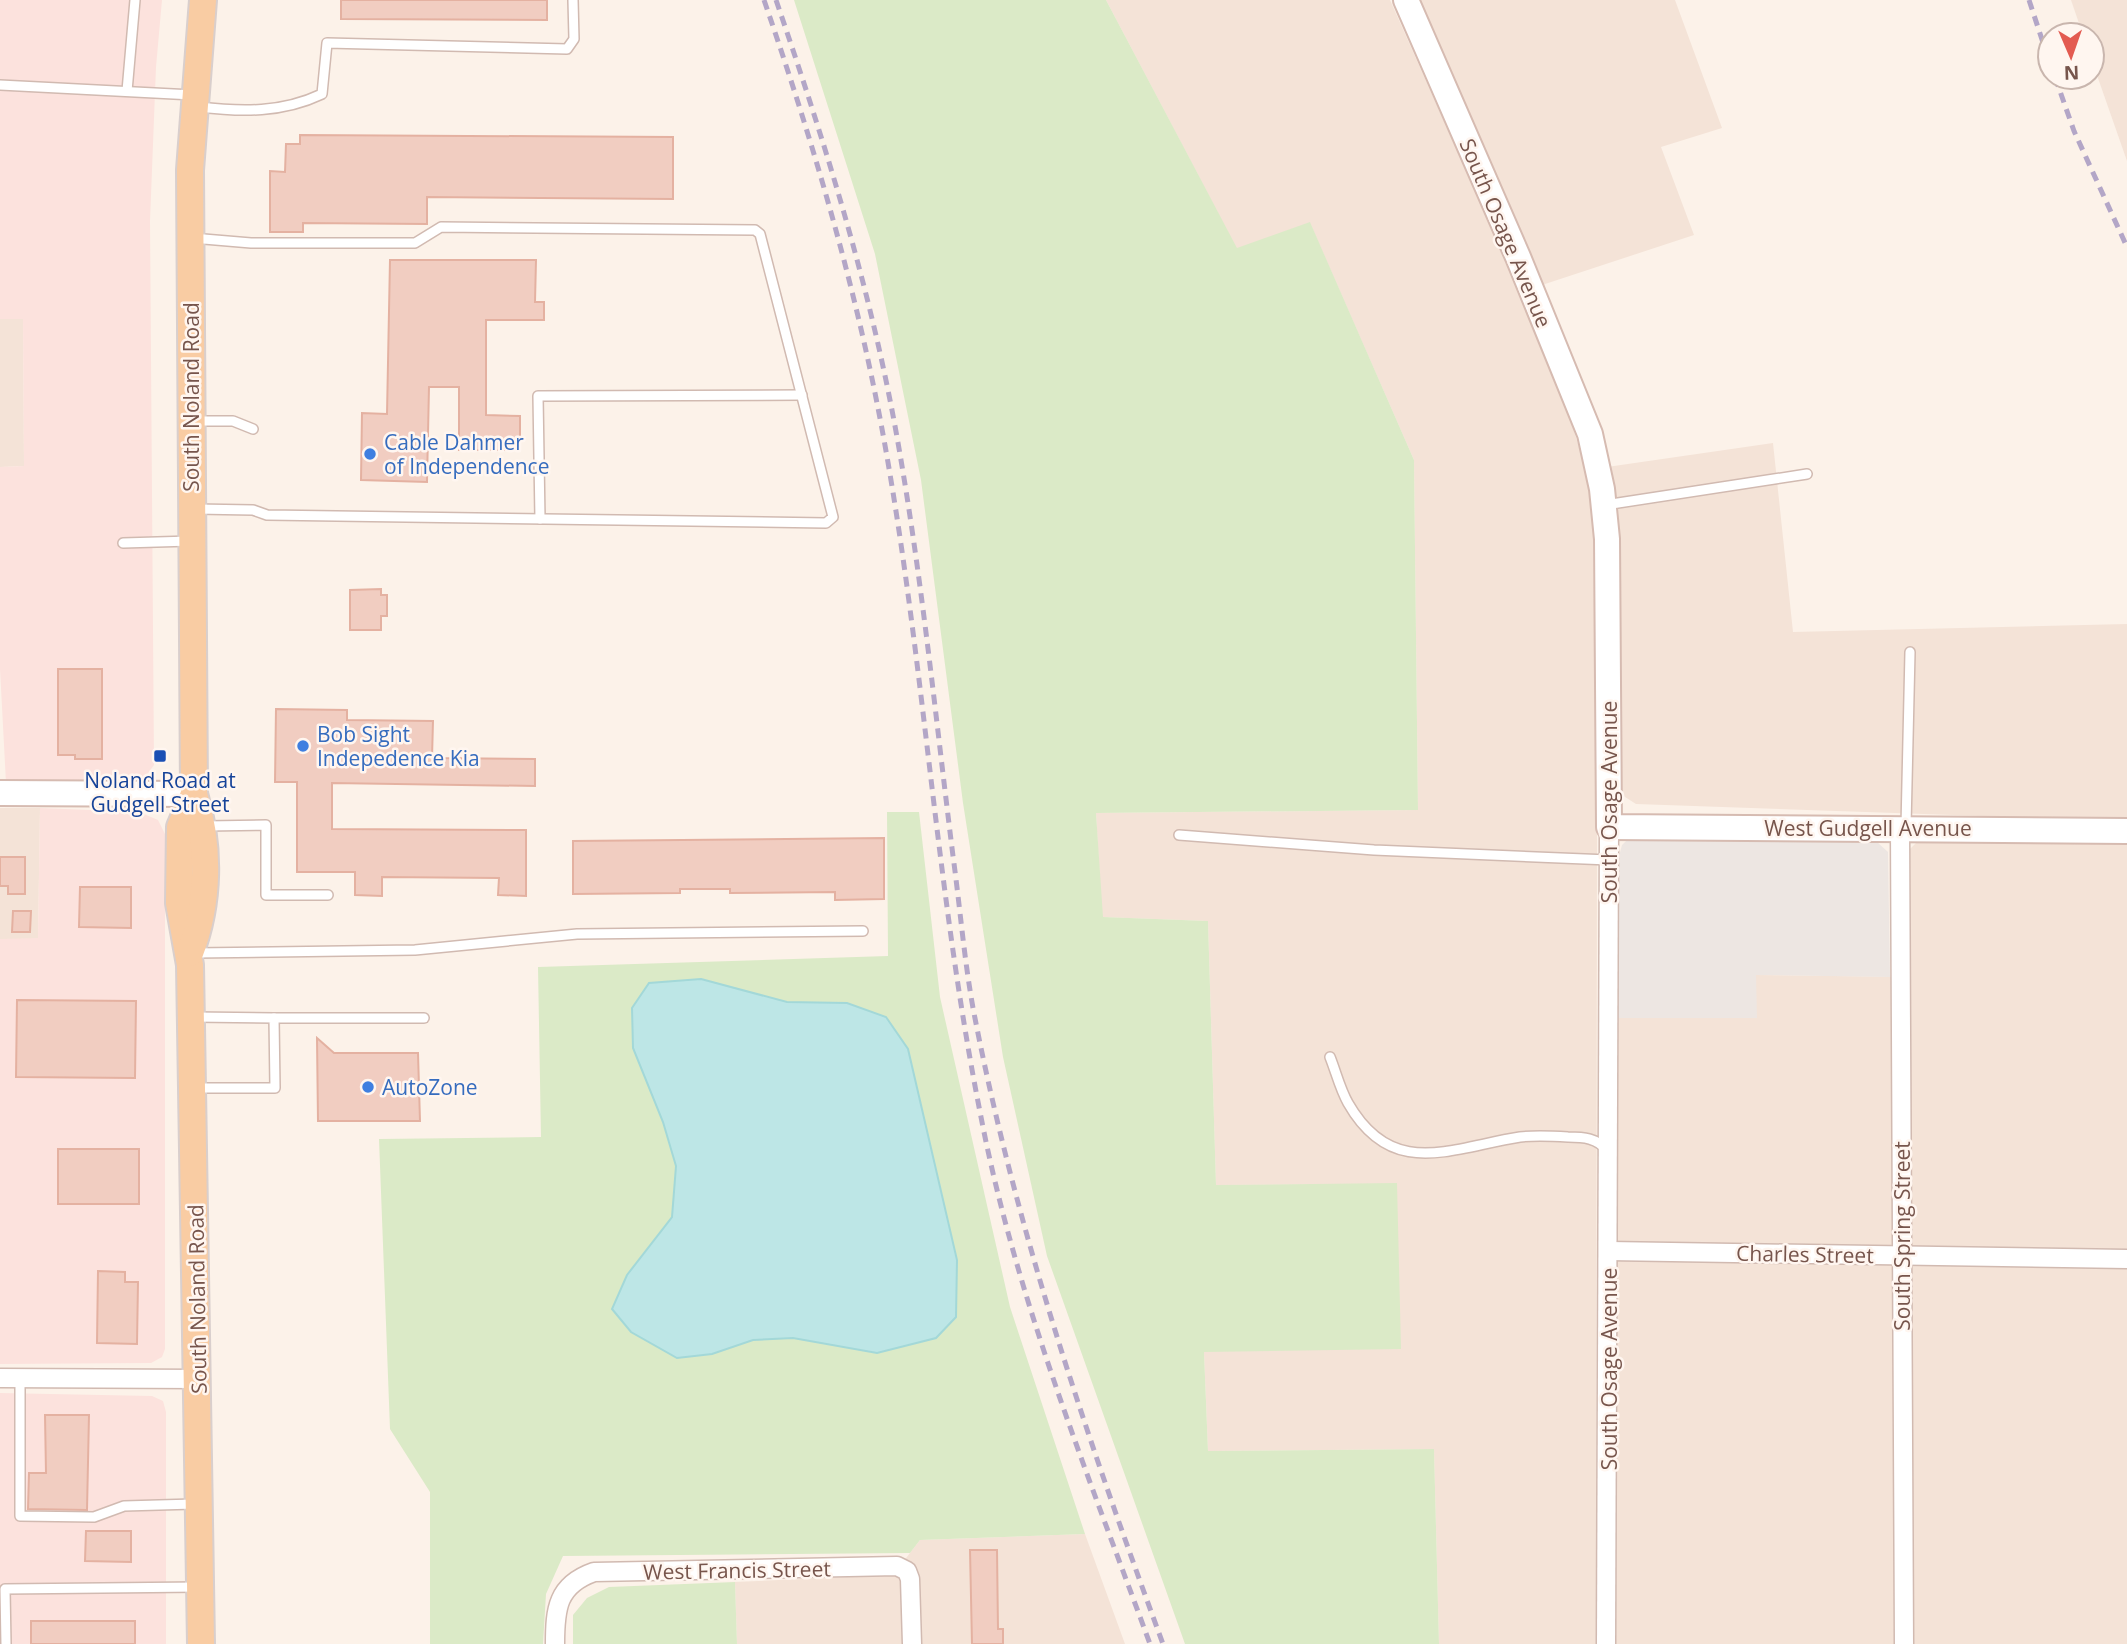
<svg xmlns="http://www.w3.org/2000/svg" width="2127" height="1644" font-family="'Open Sans',sans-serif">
	<rect width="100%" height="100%" fill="#fcf2e9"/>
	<g fill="#f4e3d7">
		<path d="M1106,0H1390L1511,272L1566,405L1587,473L1593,517L1597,836L1596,1644H1439L1434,1449L1208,1451L1204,1352L1397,1184L1216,1185L1208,921L1102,917L1096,813L1418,810L1414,460L1310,223L1237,249Z"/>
		<path d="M1415,0H1675L1722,128L1661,147L1694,235L1539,286Z"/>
		<path d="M2071,0H2127V161L2092,61V35H2083Z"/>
		<path d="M0,319H23L24,466L0,467Z"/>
		<path d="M1773,443L1793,632L2127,624V821L1636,804L1622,795L1618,780L1607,467Z"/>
		<path d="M0,808H40L38,939H0Z"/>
		<path d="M1918,841L2127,842V1644H1616L1617,1018H1756V975L1910,977V849Z"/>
		<path d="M1085,1534L1125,1644H737L735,1582L893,1575L920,1540Z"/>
	</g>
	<g fill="#fce2dd">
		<path d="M0,0H162L156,67L150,221L154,765L145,777L130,783H6L0,669V467L24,466L23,319H0Z"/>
		<path d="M40,808L139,812L158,820L165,834V1349L162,1357L151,1363L0,1364V939L38,938Z"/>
		<path d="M0,1393L152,1396L163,1401L166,1412V1644H0Z"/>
	</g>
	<path fill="#ede6e2" d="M1631,836H1856L1877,842L1888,852L1890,977L1756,975L1757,1018H1617L1618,860L1622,845Z"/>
	<g fill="#dbeac7" fill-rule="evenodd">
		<path d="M794,0H1106L1237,248L1310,222L1414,460L1418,810L1096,813L1103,917L1208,921L1216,1185L1397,1183L1401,1349L1204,1352L1208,1451L1434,1449L1439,1644H1185L1047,1256L1003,1057L963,803L921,480L875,254Z"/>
		<path d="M887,812H919L940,997L1010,1307L1085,1534L920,1540L910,1553L563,1556L546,1594L543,1644H430V1492L390,1429L379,1139L541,1137L538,967L888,956ZM701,979L787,1002L847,1003L877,1353L793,1338L753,1340L712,1354L627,1275L672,1217L676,1166L663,1122Z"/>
		<path d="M735,1582L737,1644H573V1615L587,1598L609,1587Z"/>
	</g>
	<path fill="#bde6e6" stroke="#a3d8d8" stroke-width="2" d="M701,979L787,1002L847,1003L886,1017L908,1049L957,1260L956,1317L936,1338L877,1353L793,1338L753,1340L712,1354L677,1358L631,1332L612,1309L627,1275L672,1217L676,1166L663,1122L633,1048L632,1008L649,983Z"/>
	<g fill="#f1cdc1" stroke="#e4b1a1" stroke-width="2">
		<path d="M341,0H547V20L341,19Z"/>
		<path d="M300,135L673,137V199L427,197V224L303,223V232H270V171L285,172L286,144H300Z"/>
		<path d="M390,260H536L535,302H544V320H486V415L520,416V450H459V387H429L427,482L361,480L362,413L387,414Z"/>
		<path d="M381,589V595H387V616H381V630H350V590Z"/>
		<path d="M58,669H102V759H75V755H58Z"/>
		<path d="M276,709L347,710V720L433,721L432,758L535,759V786L332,783V829L526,830V896L498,895L499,878L382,877V896L355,895V872H297V782H275Z"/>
		<path d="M884,838V899L835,900V892L730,893V889H680V893L573,894V841Z"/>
		<path d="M0,857H25V894H8V886H0Z"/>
		<path d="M80,887H131V928L79,927Z"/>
		<path d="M13,911H31L30,932H12Z"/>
		<path d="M17,1000L136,1001L135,1078L16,1077Z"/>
		<path d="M317,1038L334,1053H418L420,1121H318Z"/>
		<rect x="58" y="1149" width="81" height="55"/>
		<path d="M98,1271L125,1272V1282H138L137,1344L97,1343Z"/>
		<path d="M45,1415H89L87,1510L28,1509L29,1473H46Z"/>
		<path d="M86,1531H131V1562L85,1561Z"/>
		<path d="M970,1550H997L998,1629H1003V1644H972Z"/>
		<rect x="31" y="1621" width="104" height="23"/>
	</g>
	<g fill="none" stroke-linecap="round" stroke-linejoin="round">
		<defs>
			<g id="lane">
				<path d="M0,85L193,95"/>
				<path d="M127,91L135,0"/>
				<path d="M199,107C242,112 282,113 322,94L327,43L567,49L574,39L573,0"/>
				<path d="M192,238L251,243H415L441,227L755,230L760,234L833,517L826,523L267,515L253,510L196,509"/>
				<path d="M193,421H233L253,429"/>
				<path d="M1605,505L1807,474"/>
				<path d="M540,519L538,396L802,395"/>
				<path d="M123,543L191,541"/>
				<path d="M206,826L266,825V895H328"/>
				<path d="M1906,826L1910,652"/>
				<path d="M1179,835L1374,850L1609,860"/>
				<path d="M195,953L415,950L577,934L863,931"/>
				<path d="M194,1017L274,1018L275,1088H194"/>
				<path d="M274,1018H424"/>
				<path d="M1330,1057C1336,1072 1340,1089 1348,1103C1392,1180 1450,1148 1520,1137C1536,1135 1552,1136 1568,1137C1583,1137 1598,1138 1607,1151"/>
				<path d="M20,1378V1516L94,1517L124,1506L194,1504"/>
				<path d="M6,1644L5,1589L199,1587"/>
			</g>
			<g id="street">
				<path d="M1900,828L1904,1644"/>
				<path d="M1609,1251L2127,1259"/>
				<path d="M0,1378L199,1379"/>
				<path d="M555,1644C555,1609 557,1585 594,1572L897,1566L907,1571L910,1579L912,1644"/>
				<path d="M1606,1644L1609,827"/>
			</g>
			<g id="secondary">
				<path d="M1406,0L1518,257L1590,434L1602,489L1607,539L1609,827L2127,831"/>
				<path d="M0,793L194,794"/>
			</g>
			<g id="primary">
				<path d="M194,794L180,827L179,903L190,965L201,1644"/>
				<path d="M190,953C209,903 210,846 194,794L190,170L203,0"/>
			</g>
		</defs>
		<use href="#lane" stroke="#d1bab1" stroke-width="12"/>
		<use href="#street" stroke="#d1bab1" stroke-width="21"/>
		<use href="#secondary" stroke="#d6bbb1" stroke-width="28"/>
		<use href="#primary" stroke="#d9cfcd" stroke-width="30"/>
		<use href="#lane" stroke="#fff" stroke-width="9"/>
		<use href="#street" stroke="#fff" stroke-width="18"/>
		<use href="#secondary" stroke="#fff" stroke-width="24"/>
		<use href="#primary" stroke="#f9cca3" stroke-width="26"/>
		<g stroke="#b3a6c7" stroke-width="5" stroke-dasharray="10 7" stroke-linecap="butt">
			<path d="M764,0C815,148 859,297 886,451C925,672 937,897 981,1117C1016,1298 1087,1472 1150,1644"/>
			<path d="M776,0C824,140 868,280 895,426C921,568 935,713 953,856C960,907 964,958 973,1008C1015,1227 1086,1435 1163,1644"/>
			<path d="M2029,0L2050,64"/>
			<path d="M2055,77L2074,131L2127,247"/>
		</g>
	</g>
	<g fill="#3f7fe0" stroke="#fff6f0" stroke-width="2.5">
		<circle cx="370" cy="454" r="7"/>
		<circle cx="303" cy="746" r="7"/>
		<circle cx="368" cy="1087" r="7"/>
	</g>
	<rect fill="#1a4fb4" stroke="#fff6f0" stroke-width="2.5" x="153" y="749" width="14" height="14" rx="3.5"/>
	<g text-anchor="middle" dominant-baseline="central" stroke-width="5" stroke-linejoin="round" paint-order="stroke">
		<g font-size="21" fill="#77554c" stroke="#fff6f0">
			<text transform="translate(1506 233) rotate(67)">South Osage Avenue</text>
			<text transform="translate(191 397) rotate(-90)">South Noland Road</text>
			<text transform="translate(1609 802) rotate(-90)">South Osage Avenue</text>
			<text x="1868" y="828">West Gudgell Avenue</text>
			<text transform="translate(1902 1236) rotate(-90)">South Spring Street</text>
			<text transform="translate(1805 1254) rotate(1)">Charles Street</text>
			<text transform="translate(197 1299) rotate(-91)">South Noland Road</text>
			<text transform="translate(1609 1369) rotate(-90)">South Osage Avenue</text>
			<text transform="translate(737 1570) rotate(-1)">West Francis Street</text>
		</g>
		<g font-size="21" fill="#366cbe" stroke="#fff6f0" text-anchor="start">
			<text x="384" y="442">Cable Dahmer<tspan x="384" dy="24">of Independence</tspan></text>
			<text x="317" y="734">Bob Sight<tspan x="317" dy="24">Indepedence Kia</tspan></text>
			<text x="382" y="1087">AutoZone</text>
		</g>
		<g font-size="21" fill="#164399" stroke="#fff6f0">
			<text x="160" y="780">Noland Road at<tspan x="160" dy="24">Gudgell Street</tspan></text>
		</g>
	</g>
	<g transform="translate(2071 56) rotate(178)"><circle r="33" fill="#fff6f0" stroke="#c9b6ae" stroke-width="2"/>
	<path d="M0-5L12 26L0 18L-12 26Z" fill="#e35b51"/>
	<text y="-10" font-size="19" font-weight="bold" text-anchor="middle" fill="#77554c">N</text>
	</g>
</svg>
